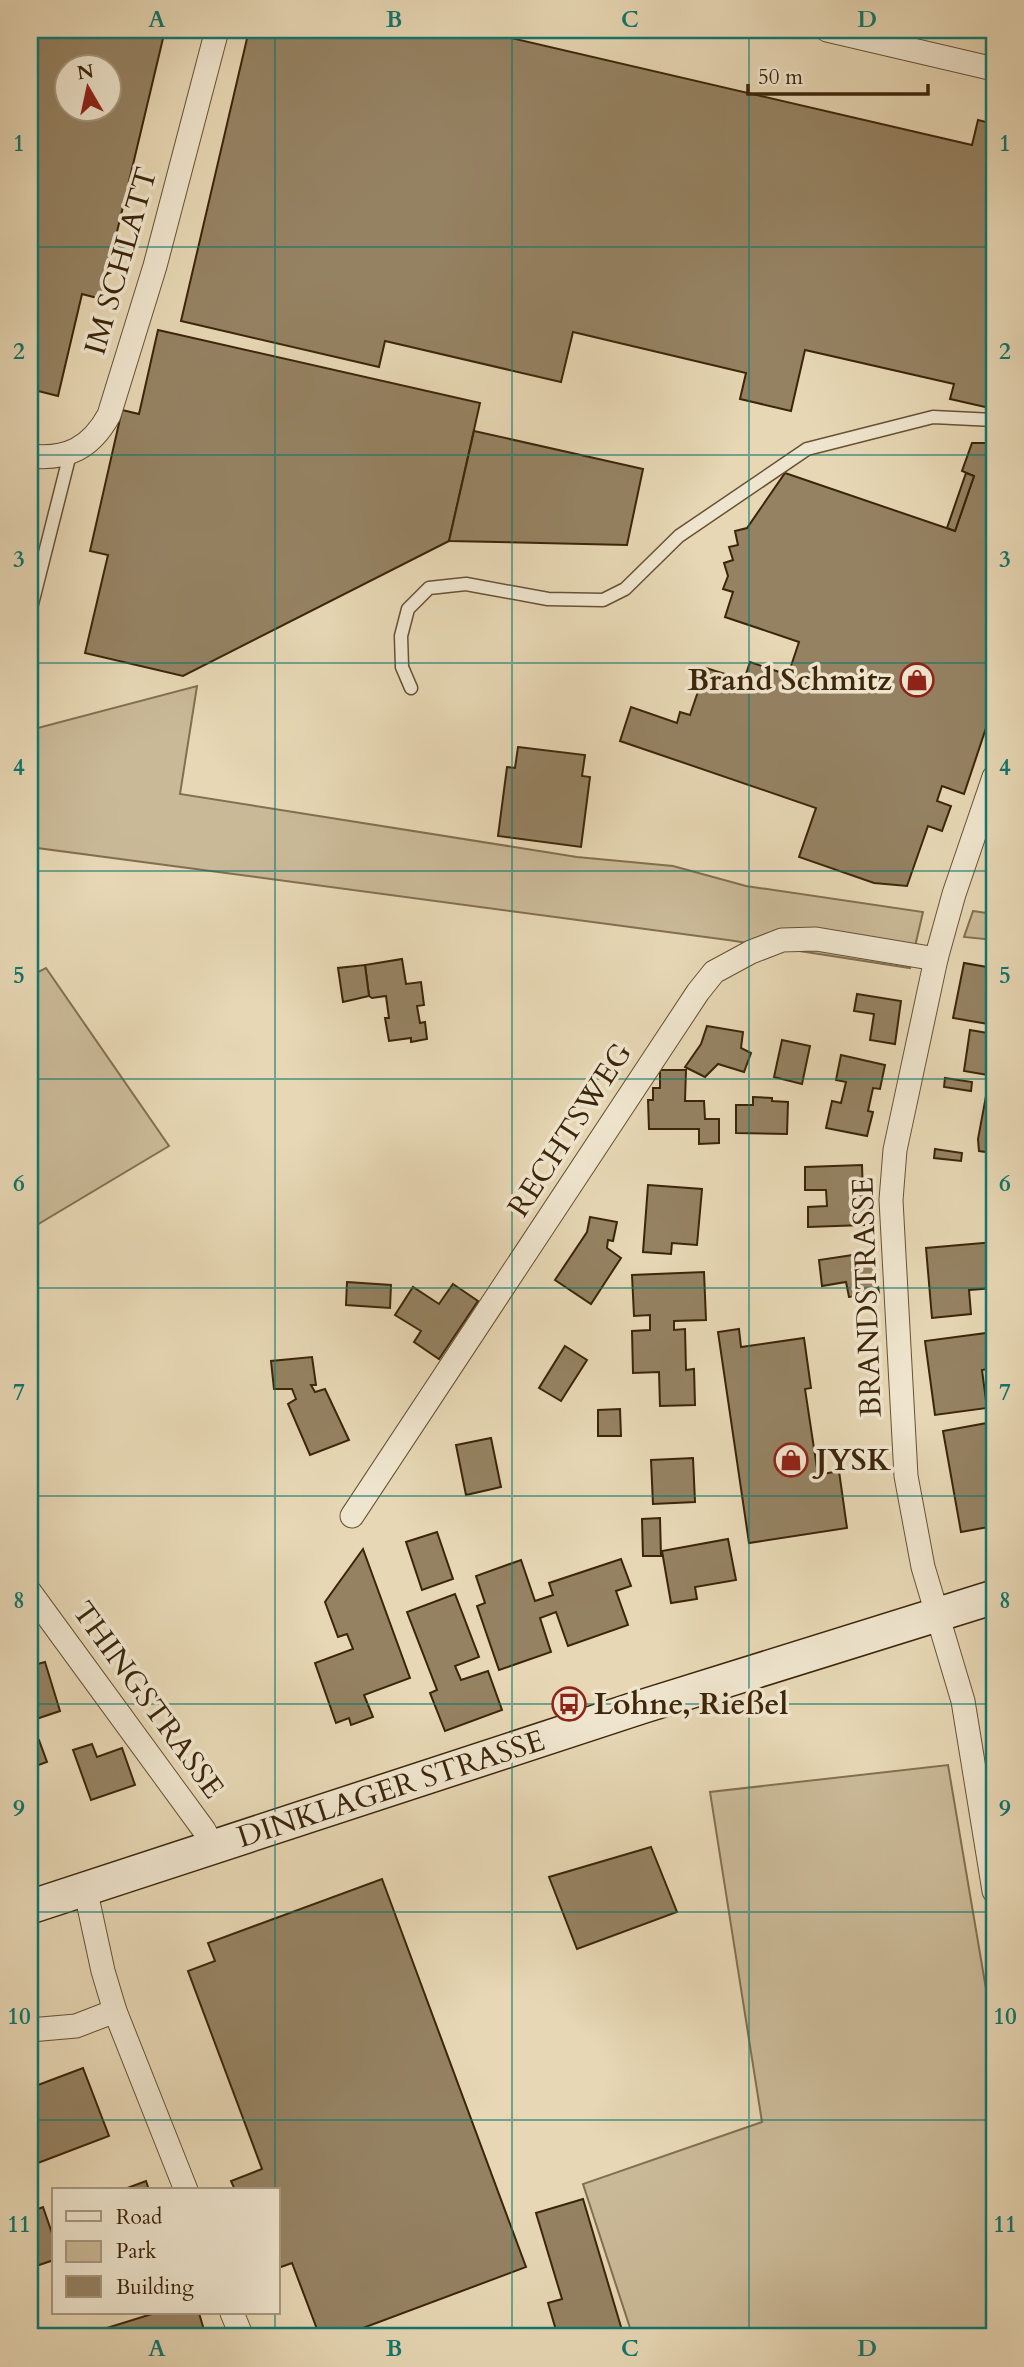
<svg xmlns="http://www.w3.org/2000/svg" width="1024" height="2367" font-family="Cardo,serif">
	<rect width="100%" height="100%" fill="#e7d7b4"/>
	<filter id="stains"><feTurbulence type="fractalNoise" baseFrequency=".00286" numOctaves="4"/><feColorMatrix values="0 0 0 0 .2 0 0 0 0 .09 0 0 0 0 .02 0 0 0 .5 -.17"/></filter>
	<radialGradient id="worn" r=".72"><stop offset=".6" stop-color="#630" stop-opacity="0"/><stop offset="1" stop-color="#630" stop-opacity=".3"/></radialGradient>
	<g fill="#cab997" stroke="#836f50" stroke-width="2">
		<path d="M197,686L180,794L577,857L673,866L746,886L923,912L910,968L728,940L30,847V730Z"/>
		<path d="M973,911L994,914V940L964,937Z"/>
		<path d="M46,968L169,1146L30,1229V976Z"/>
		<path d="M948,1765L994,2036V2337H633L583,2184L762,2122L710,1792Z"/>
	</g>
	<g fill="#958262" stroke="#3c250a" stroke-width="2" fill-rule="evenodd">
		<path d="M30,30H165L101,299L82,294L58,396L30,389ZM66,66H108V108H66Z"/>
		<path d="M249,30H477L972,145L978,120L994,124V409L950,399L954,384L805,350L791,411L740,399L746,373L573,332L561,382L385,341L379,367L181,321Z"/>
		<path d="M158,330L480,403L449,541L183,676L85,653L108,555L90,551L122,410L139,414Z"/>
		<path d="M474,431L643,469L627,545L449,541Z"/>
		<path d="M972,443H994V704L964,794L942,786L937,801L951,806L942,831L928,826L907,886L874,883L799,857L816,808L620,741L631,707L677,723L680,712L690,715L706,668L744,680L750,662L788,675L799,642L725,617L733,592L723,589L728,576L724,563L733,560L729,547L738,545L735,531L747,528L785,473L955,531L974,476L962,471Z"/>
		<path d="M966,473L974,476L955,531L947,528Z"/>
		<path d="M518,747L585,755L582,776L590,777L581,847L498,836L507,767L515,768Z"/>
		<path d="M402,959L406,984L421,982L424,1005L417,1006L420,1023L425,1022L427,1039L411,1042V1038L389,1041L385,1018H389L386,996L372,998L369,996L365,965Z"/>
		<path d="M994,962V1025L953,1018L964,963L993,968Z"/>
		<path d="M365,965L369,996L343,1002L338,968Z"/>
		<path d="M857,994L901,1001L895,1044L870,1040L874,1014L854,1011Z"/>
		<path d="M707,1026L743,1032L741,1048L751,1053L744,1072L718,1064L705,1077L685,1067L701,1044Z"/>
		<path d="M970,1030L994,1034V1076L964,1071Z"/>
		<path d="M782,1040L810,1046L802,1084L774,1077Z"/>
		<path d="M841,1055L885,1065L880,1089L873,1088L868,1111L873,1112L867,1136L826,1128L832,1101L841,1103L846,1082L836,1080Z"/>
		<path d="M660,1070H686L685,1101H704L705,1119H719V1143L699,1144V1129H649L648,1100H653V1088H660Z"/>
		<path d="M945,1078L972,1082L971,1091L944,1087Z"/>
		<path d="M986,1096L994,1097V1153L979,1151L978,1139Z"/>
		<path d="M753,1097L772,1098V1101L788,1102L787,1134L736,1133V1105H753Z"/>
		<path d="M935,1149L962,1153L961,1161L934,1158Z"/>
		<path d="M862,1165L864,1225L808,1227V1207L827,1206L826,1190H805V1167Z"/>
		<path d="M648,1185L702,1189L697,1245L672,1243L671,1254L643,1252Z"/>
		<path d="M590,1217L617,1222L613,1241L608,1240L607,1248L621,1258L591,1304L555,1280L587,1232Z"/>
		<path d="M994,1242V1288L969,1290L971,1314L932,1318L926,1248Z"/>
		<path d="M873,1252L879,1293L849,1297L846,1282L822,1286L819,1260Z"/>
		<path d="M704,1272L706,1320L674,1321V1330L685,1329L686,1370L694,1369L695,1405L660,1406L659,1372L633,1373L632,1331L650,1330V1315L634,1316L632,1275Z"/>
		<path d="M347,1282L391,1285L390,1308L346,1305Z"/>
		<path d="M453,1284L478,1301L439,1359L414,1342L421,1331L395,1315L413,1287L439,1304Z"/>
		<path d="M739,1329L741,1347L804,1338L811,1388L805,1389L818,1475L839,1471L847,1528L749,1543L718,1332Z"/>
		<path d="M994,1332V1368L982,1370L987,1408L935,1415L925,1341Z"/>
		<path d="M565,1346L587,1360L561,1401L539,1388Z"/>
		<path d="M312,1357L316,1385H311L315,1392L325,1389L349,1440L310,1455L288,1404L296,1399L292,1389H274L271,1361Z"/>
		<path d="M620,1409L621,1436H598V1410Z"/>
		<path d="M987,1423L994,1461V1526L961,1532L943,1431Z"/>
		<path d="M491,1438L501,1487L466,1495L456,1445Z"/>
		<path d="M693,1458L695,1502L653,1504L651,1460Z"/>
		<path d="M660,1518L661,1556H643L642,1519Z"/>
		<path d="M437,1532L453,1579L422,1590L406,1542Z"/>
		<path d="M728,1539L736,1580L695,1587L697,1599L671,1603L662,1551Z"/>
		<path d="M363,1549L410,1678L364,1695L373,1717L351,1725L349,1718L336,1723L315,1663L353,1649L347,1634L338,1637L325,1602Z"/>
		<path d="M621,1559L631,1586L616,1591L628,1625L568,1646L556,1612L540,1618L551,1652L499,1670L477,1606L485,1603L476,1576L521,1560L535,1601L553,1595L549,1583Z"/>
		<path d="M455,1594L479,1657L455,1666L461,1680L488,1671L502,1710L445,1731L430,1693L437,1690L407,1612Z"/>
		<path d="M45,1662L60,1711L30,1721V1666Z"/>
		<path d="M39,1740L47,1762L30,1768V1743Z"/>
		<path d="M92,1744L97,1757L122,1748L135,1785L91,1800L73,1750Z"/>
		<path d="M651,1847L677,1912L577,1949L549,1877Z"/>
		<path d="M382,1879L526,2267L339,2337H320L292,2263L278,2268V2190H235L231,2181L262,2169L188,1971L215,1961L208,1943Z"/>
		<path d="M83,2068L109,2136L30,2166V2088Z"/>
		<path d="M146,2181L149,2190H122Z"/>
		<path d="M583,2199L624,2337H558L548,2303L562,2299L536,2213Z"/>
		<path d="M43,2207L54,2239V2260L30,2268V2212Z"/>
		<path d="M155,2313H199L206,2337H78Z"/>
	</g>
	<g fill="none" stroke-linecap="round" stroke-linejoin="round">
		<defs>
			<g id="lane">
				<path d="M30,612L70,454"/>
				<path d="M411,688L402,667L401,636L408,609L429,588L466,584L548,599L603,600L625,589L679,536L807,449L933,417L994,420"/>
			</g>
			<g id="street">
				<path d="M827,30L994,69"/>
				<path d="M30,456C67,460 91,448 109,415L155,266L217,30"/>
				<path d="M994,777L954,894L936,959L895,1150L891,1200L906,1476L923,1567L963,1701L994,1891"/>
				<path d="M352,1516L698,992L714,972L751,952L782,940L816,939L936,959"/>
				<path d="M30,1592L204,1830L213,1847"/>
				<path d="M85,1888L103,1971L115,2011"/>
				<path d="M30,2030L76,2026L115,2011L186,2190"/>
				<path d="M232,2313L242,2337"/>
			</g>
			<path id="secondary" d="M30,1907L641,1707L994,1597"/>
		</defs>
		<use href="#lane" stroke="#675234" stroke-width="15"/>
		<use href="#street" stroke="#675234" stroke-width="25"/>
		<use href="#secondary" stroke="#3c250a" stroke-width="36"/>
		<use href="#lane" stroke="#efe5ce" stroke-width="12"/>
		<use href="#street" stroke="#efe5ce" stroke-width="23"/>
		<use href="#secondary" stroke="#efe5ce" stroke-width="33"/>
	</g>
	<path fill="none" stroke="#0f766e" stroke-width="2" stroke-opacity="0.55" d="M275,30V2190M512,30V2337M749,30V2337M30,247H994M30,455H994M30,663H994M30,871H994M30,1079H994M30,1288H994M30,1496H994M30,1704H994M30,1912H994M30,2120H994M275,2313V2337"/>
	<defs>
		<symbol id="shop-ring" viewBox="-11 -11 22 22"><circle r="9.5" fill="#efe5ce" stroke="#8f2418" stroke-width="1.5"/><path d="M-5-2.5h2.3a2.7 3.5 0 0 1 5.4 0H5L5.5 6h-11ZM-1.5-2.5h3a1.5 2.3 0 0 0-3 0Z" fill="#8f2418"/></symbol>
		<symbol id="bus-ring" viewBox="-11 -11 22 22"><circle r="9.5" fill="#efe5ce" stroke="#8f2418" stroke-width="1.5"/><path d="M-5-6H5V4H4V6H2V4H-2V6H-4V4H-5ZM-3.5-4V0h7V-4ZM-3.5 1.2v1.5H-2V1.2ZM2 1.2v1.5H3.5V1.2Z" fill="#8f2418"/></symbol>
	</defs>
	<g fill-rule="evenodd">
		<use href="#shop-ring" x="898" y="661" width="38" height="38"/>
		<use href="#shop-ring" x="772" y="1441" width="38" height="38"/>
		<use href="#bus-ring" x="550" y="1685" width="38" height="38"/>
	</g>
	<g text-anchor="middle" dominant-baseline="central" stroke-width="7" stroke-linejoin="round" paint-order="stroke">
		<g font-size="30" fill="#3c250a" stroke="#efe5ce">
			<text transform="translate(121 261) rotate(-74)">IM SCHLATT</text>
			<text transform="translate(570 1130) rotate(-57)">RECHTSWEG</text>
			<text transform="translate(867 1297) rotate(-92)">BRANDSTRASSE</text>
			<text transform="translate(148 1700) rotate(54)">THINGSTRASSE</text>
			<text transform="translate(391 1789) rotate(-18)">DINKLAGER STRASSE</text>
		</g>
		<g font-size="30" font-weight="bold" fill="#3c250a" stroke="#efe5ce" text-anchor="start">
			<text x="892" y="680" text-anchor="end">Brand Schmitz</text>
			<text x="816" y="1460">JYSK</text>
			<text x="594" y="1704">Lohne, Rießel</text>
		</g>
	</g>
	<rect width="1024" height="2367" fill="none" stroke="#e7d7b4" stroke-width="77"/>
	<rect x="52" y="2188" width="228" height="126" fill="#efe5ce" stroke="#a79880" stroke-width="2"/>
	<rect x="66" y="2211" width="35" height="10" fill="#efe5ce" stroke="#a79880" stroke-width="2"/>
	<text x="116" y="2224" font-size="21" fill="#3c250a">Road</text>
	<rect x="66" y="2241" width="35" height="21" fill="#cab997" stroke="#a79880" stroke-width="2"/>
	<text x="116" y="2258" font-size="21" fill="#3c250a">Park</text>
	<rect x="66" y="2276" width="35" height="21" fill="#958262" stroke="#a79880" stroke-width="2"/>
	<text x="116" y="2294" font-size="21" fill="#3c250a">Building</text>
	<g transform="translate(88 88) rotate(351)"><circle r="33" fill="#efe5ce" stroke="#a79880" stroke-width="2"/>
	<path d="M0-5L12 26L0 18L-12 26Z" fill="#8f2418"/>
	<text y="-10" font-size="19" font-weight="bold" text-anchor="middle" fill="#3c250a">N</text>
	</g>
	<path d="M748 84v10h180v-10" fill="none" stroke="#3c250a" stroke-width="3.5"/>
	<text x="758" y="84" font-size="21" fill="#3c250a" stroke="#efe5ce" stroke-width="5" paint-order="stroke">50 m</text>
	<rect x="38" y="38" width="948" height="2290" fill="none" stroke="#0f766e" stroke-width="2.5"/>
	<g font-size="23" text-anchor="middle" font-weight="bold" fill="#0f766e">
		<text x="157" y="27">A</text>
		<text x="394" y="27">B</text>
		<text x="630" y="27">C</text>
		<text x="867" y="27">D</text>
		<text x="19" y="151">1</text>
		<text x="1005" y="151">1</text>
		<text x="19" y="359">2</text>
		<text x="1005" y="359">2</text>
		<text x="19" y="567">3</text>
		<text x="1005" y="567">3</text>
		<text x="19" y="775">4</text>
		<text x="1005" y="775">4</text>
		<text x="19" y="983">5</text>
		<text x="1005" y="983">5</text>
		<text x="19" y="1191">6</text>
		<text x="1005" y="1191">6</text>
		<text x="19" y="1400">7</text>
		<text x="1005" y="1400">7</text>
		<text x="19" y="1608">8</text>
		<text x="1005" y="1608">8</text>
		<text x="19" y="1816">9</text>
		<text x="1005" y="1816">9</text>
		<text x="19" y="2024">10</text>
		<text x="1005" y="2024">10</text>
		<text x="19" y="2232">11</text>
		<text x="1005" y="2232">11</text>
		<text x="157" y="2356">A</text>
		<text x="394" y="2356">B</text>
		<text x="630" y="2356">C</text>
		<text x="867" y="2356">D</text>
	</g>
	<rect width="100%" height="100%" filter="url(#stains)"/>
	<rect width="100%" height="100%" fill="url(#worn)"/>
</svg>
